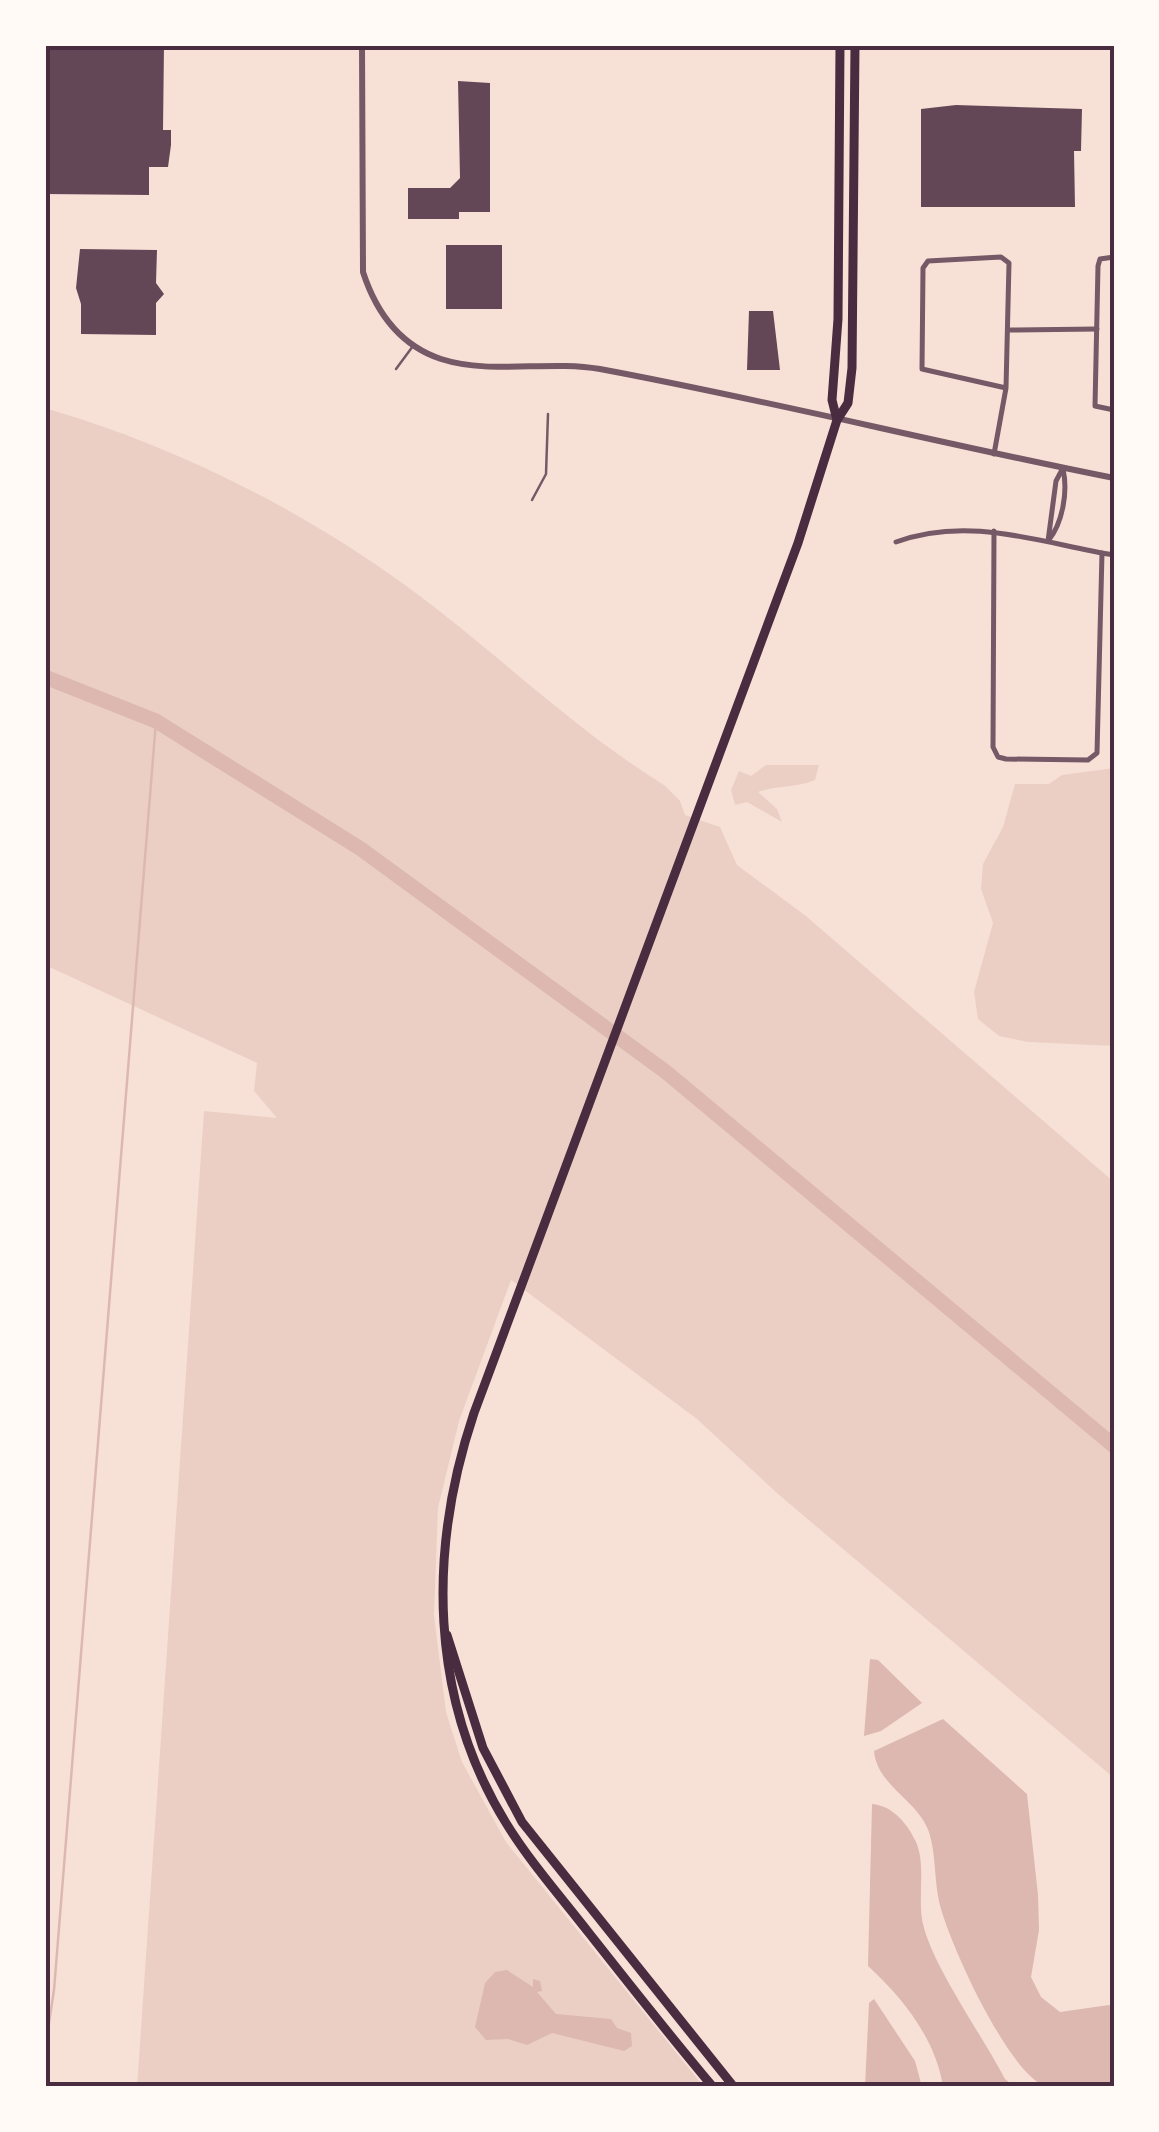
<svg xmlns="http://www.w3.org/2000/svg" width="1159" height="2132" font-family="Jost,sans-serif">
	<rect width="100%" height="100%" fill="#f7e1d7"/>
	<g fill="#ebcfc5">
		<path d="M45,408C173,445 297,507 405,585C493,649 572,728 664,785L680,801L685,815L720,827L737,865L806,916L1114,1182V1778L778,1494L697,1419L511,1280L459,1421L438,1508L434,1615L446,1712L462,1762L506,1842L704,2087H137L204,1111L277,1118L254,1091L257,1063L45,965Z"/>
		<path d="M766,765H819L815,780C796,788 778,785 758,792L777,809L782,822L747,802L735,805L731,790L739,771L751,776Z"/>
		<path d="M1114,768V1046L1028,1042L999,1036L978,1019L974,992L993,923L981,889L983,864L1003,827L1015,784H1049L1062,775Z"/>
	</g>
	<g fill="#dcb8b0">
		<path d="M870,1659L878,1660L922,1703L881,1731L864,1736Z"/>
		<path d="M943,1719L1027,1794L1038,1895L1039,1930L1031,1977L1041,1997L1060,2012L1109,2005L1114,2009V2087C1094,2087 1064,2092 1045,2086C1008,2073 947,1939 939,1901C934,1879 936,1854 929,1832C918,1800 877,1786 874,1751Z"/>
		<path d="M872,1804C893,1806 907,1823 916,1842C927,1867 916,1901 924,1928C936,1971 982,2035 1005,2079L1015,2087H943C936,2039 902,1997 868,1966Z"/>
		<path d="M507,1970L533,1987V1979L540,1981L542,1991L537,1992L556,2014L611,2019L617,2028L631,2033L632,2046L624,2051L552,2033L527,2045L508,2039L486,2040L475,2027L485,1983L495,1972Z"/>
		<path d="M874,1999L915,2061L922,2087H865L869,2003Z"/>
	</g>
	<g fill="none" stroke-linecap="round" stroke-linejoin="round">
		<path stroke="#dcb8b0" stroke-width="2.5" d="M45,2049L54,1990L156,721"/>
		<path stroke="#dcb8b0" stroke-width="15" d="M45,677L156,721L361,849L666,1072L1114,1446"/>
	</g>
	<g fill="#644757">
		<path d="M45,45H164L163,130H171V145L168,167H149V195L45,194Z"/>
		<path d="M458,81L490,83V212H459V219H408V188H450L460,178Z"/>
		<path d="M956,105L1082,109L1081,151H1074L1075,207H921V109Z"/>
		<rect x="446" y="245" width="56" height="64"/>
		<path d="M80,249L157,250L156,283L164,294L156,303V335L81,334V304L76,288Z"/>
		<path d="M749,311H773L780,370H747Z"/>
	</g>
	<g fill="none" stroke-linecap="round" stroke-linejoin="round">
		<g stroke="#755966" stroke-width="2.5">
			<path d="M396,369L413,346"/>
			<path d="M532,500L546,474L548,414"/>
		</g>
		<g stroke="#755966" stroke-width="5">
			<path d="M1114,257L1100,259L1098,266L1095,406L1114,410"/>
			<path d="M1010,330L1097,329"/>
			<path d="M994,454L1006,388L1009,263L1001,257L928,261L923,268L922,369L1006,388"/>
			<path d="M994,531L993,747L998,757L1006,759L1088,760L1097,753L1102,553"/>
			<path d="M1048,541C1063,523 1068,491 1063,469"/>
			<path d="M1048,541L1056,481L1063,468"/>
			<path d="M896,542C969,515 1041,543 1114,555"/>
		</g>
		<path stroke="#755966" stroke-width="6" d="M362,45L363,272C376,312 399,345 441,359C491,375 548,360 600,369C772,401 942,444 1114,478"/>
		<g stroke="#4a2c40" stroke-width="9">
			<path d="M837,420L832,400L838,319L840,45"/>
			<path d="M447,1635L483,1748L522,1822L734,2087"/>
			<path d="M713,2087C670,2036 630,1985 589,1933C561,1897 530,1862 506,1823C429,1698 428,1550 474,1413L798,543L837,420L848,403L852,368L855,45"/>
		</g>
	</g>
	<rect width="1159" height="2132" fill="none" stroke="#fffaf5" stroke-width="95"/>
	<rect x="48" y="48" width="1064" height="2036" fill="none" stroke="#4a2c40" stroke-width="4"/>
</svg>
